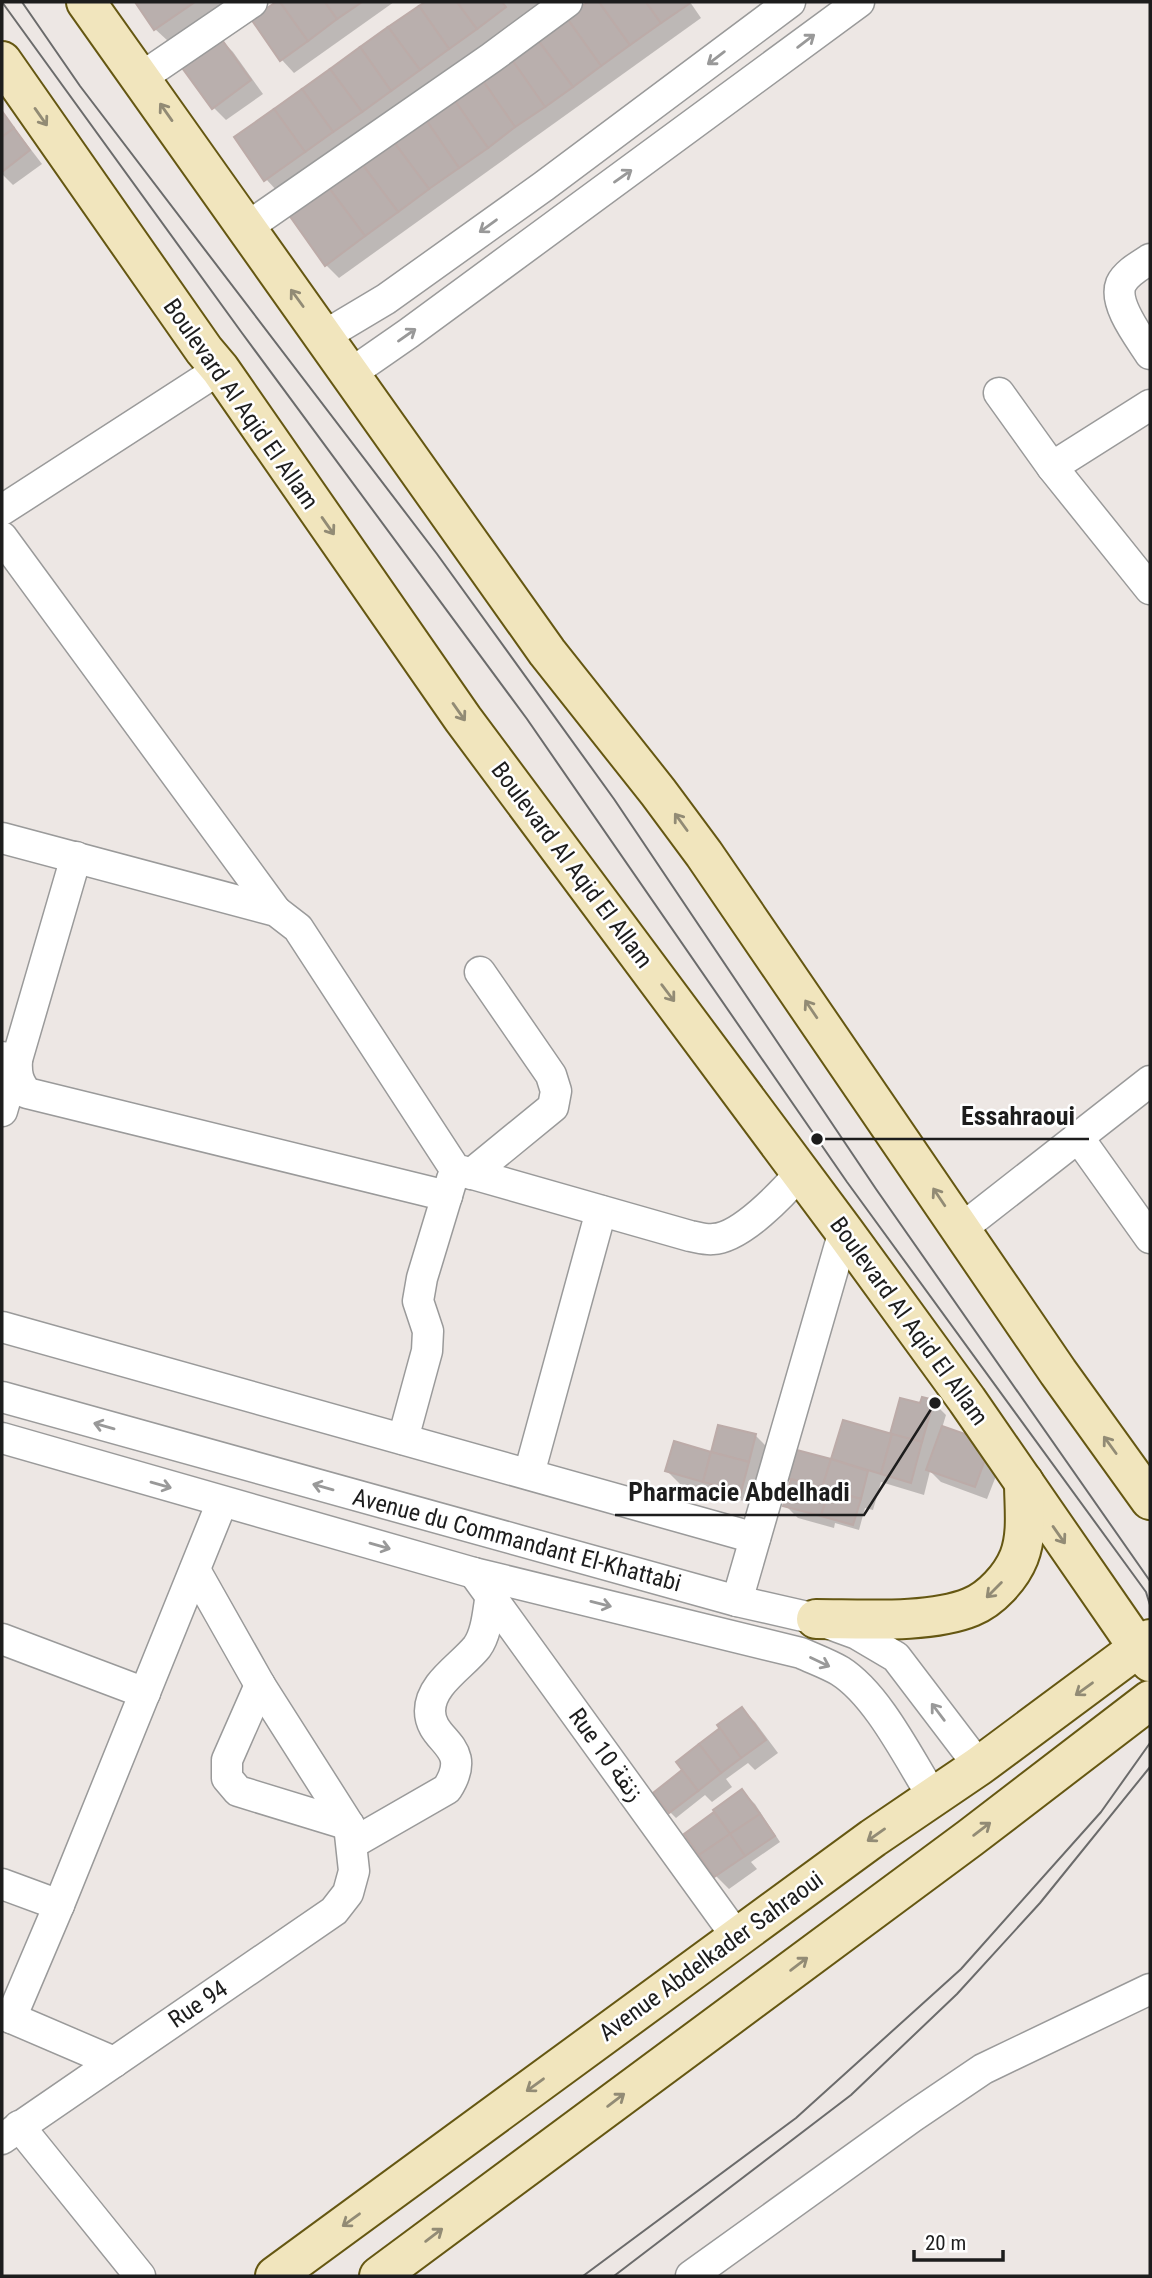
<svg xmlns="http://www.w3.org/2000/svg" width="1152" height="2278" font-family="'Roboto Condensed','Noto Sans Arabic',sans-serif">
	<rect width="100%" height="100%" fill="#ede7e4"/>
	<g fill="#0003">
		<path d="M137,2H226L168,41L155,29Z"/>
		<path d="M279,2H394L294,73L282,60L254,20Z"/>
		<path d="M430,2H547L278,192L266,179L236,138Z"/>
		<path d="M592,2H690L701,18L339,278L326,265L292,216Z"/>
		<path d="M220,39L233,52L263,94L226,120L213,107Z"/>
		<path d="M2,112L42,164L13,185L2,174Z"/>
		<path d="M933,1402L946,1415L942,1428L1003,1458L987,1499L941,1482L930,1471L924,1495L881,1482L873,1510L865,1508L859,1530L835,1523L834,1528L798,1518L785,1505L792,1482L787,1477L832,1461L844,1422L892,1436L921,1406Z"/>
		<path d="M719,1427L756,1436L769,1449L754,1504L680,1484L667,1471L712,1454Z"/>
		<path d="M742,1709L755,1722L778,1753L755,1770L748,1763L726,1779L732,1787L712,1802L705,1795L676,1818L670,1812L688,1779L722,1729Z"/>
		<path d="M742,1791L755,1804L780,1842L751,1862L757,1869L729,1889L716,1876L720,1820Z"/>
	</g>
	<g fill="#b9afad" stroke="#bcaba8" stroke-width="2">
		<path d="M135,2H195L154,30Z"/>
		<path d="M276,2H280L308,41L280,61L251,19Z"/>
		<path d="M280,2H325L337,19L308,41Z"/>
		<path d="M325,2H362L337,19Z"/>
		<path d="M425,2H457L477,29L449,49L419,6Z"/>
		<path d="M457,2H502L506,7L477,29Z"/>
		<path d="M588,2H599L630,45L601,66L566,17Z"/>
		<path d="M599,2H646L661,23L630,45Z"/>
		<path d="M646,2H688L689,4L661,23Z"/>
		<path d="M419,6L449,49L420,70L388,27Z"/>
		<path d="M566,17L601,66L573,87L537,39Z"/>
		<path d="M388,27L420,70L391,91L360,47Z"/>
		<path d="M220,37L251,80L212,109L180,65Z"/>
		<path d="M537,39L573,87L545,107L510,57Z"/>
		<path d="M360,47L391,91L362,112L330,69Z"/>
		<path d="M510,57L545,107L515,127L481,78Z"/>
		<path d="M330,69L362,112L333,132L302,89Z"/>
		<path d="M481,78L515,127L488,148L453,98Z"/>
		<path d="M302,89L333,132L305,152L274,109Z"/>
		<path d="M453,98L488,148L459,168L424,117Z"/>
		<path d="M274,109L305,152L264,181L234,137Z"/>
		<path d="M2,111L14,128L2,137Z"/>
		<path d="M424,117L459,168L429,189L393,141Z"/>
		<path d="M14,128L30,150L2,172V137Z"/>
		<path d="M393,141L429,189L398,212L362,164Z"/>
		<path d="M362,164L398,212L365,236L329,188Z"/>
		<path d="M329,188L365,236L325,266L289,215Z"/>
		<path d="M922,1397L934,1400L922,1442L890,1434L900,1398L920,1403Z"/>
		<path d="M843,1420L892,1434L881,1474L831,1459Z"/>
		<path d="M718,1425L756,1434L749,1462L711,1452Z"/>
		<path d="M942,1426L991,1443L975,1487L926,1470Z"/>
		<path d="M892,1434L922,1442L911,1483L881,1474Z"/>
		<path d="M674,1441L711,1452L703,1482L665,1471Z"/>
		<path d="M793,1449L831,1459L822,1488L785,1478Z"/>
		<path d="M711,1452L749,1462L741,1492L703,1482Z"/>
		<path d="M831,1459L868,1471L861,1499L822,1488Z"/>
		<path d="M791,1479L829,1490L821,1516L783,1506Z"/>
		<path d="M829,1490L861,1499L853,1525L821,1516Z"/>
		<path d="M742,1707L766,1740L741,1758L717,1725Z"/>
		<path d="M720,1728L741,1758L721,1773L699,1744Z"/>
		<path d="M699,1744L721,1773L698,1791L676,1762Z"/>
		<path d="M682,1770L698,1791L669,1813L653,1793Z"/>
		<path d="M742,1789L760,1814L730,1834L713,1810Z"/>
		<path d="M714,1812L730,1834L699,1855L684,1834Z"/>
		<path d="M760,1814L775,1836L745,1856L730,1834Z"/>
		<path d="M730,1834L745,1856L714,1877L699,1855Z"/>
	</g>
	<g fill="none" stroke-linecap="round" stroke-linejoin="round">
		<defs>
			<g id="street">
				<path d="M142,77L252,2"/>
				<path d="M246,228L491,58L567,2"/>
				<path d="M1150,259C1141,265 1126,273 1121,284C1113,304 1140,338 1150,354"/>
				<path d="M324,336L386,299L544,186L790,2"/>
				<path d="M350,374L409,333L859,2"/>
				<path d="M999,393L1052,467L1150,589"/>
				<path d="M1052,467L1150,405"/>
				<path d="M2,510L220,369"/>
				<path d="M2,537L276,911"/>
				<path d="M2,838L276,911L298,928L455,1169L690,1236C697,1237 706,1240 713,1239C741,1238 783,1193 801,1172"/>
				<path d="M2,1057L17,1059C16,1074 18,1082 27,1093L447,1196"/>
				<path d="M2,1111L76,857"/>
				<path d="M1078,1137L1150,1238"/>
				<path d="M471,1174L553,1107L556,1091L551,1075L480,972"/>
				<path d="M961,1229L1150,1081"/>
				<path d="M2,1327L755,1538"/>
				<path d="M2,1397L737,1601L816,1619L857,1634L896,1657L979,1766"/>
				<path d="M2,1438L474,1573L801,1653C814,1659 828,1664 840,1671C878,1695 909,1759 933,1797"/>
				<path d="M403,1439L427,1351L428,1331L418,1301L422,1278L452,1179"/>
				<path d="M529,1474L601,1211"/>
				<path d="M474,1573L737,1937"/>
				<path d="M737,1601L844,1231"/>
				<path d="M2,1639L145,1693"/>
				<path d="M260,1685L227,1760V1778L238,1791L349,1825"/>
				<path d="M353,1843L447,1789C475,1745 430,1743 430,1711C430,1684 462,1666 477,1647C487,1633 488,1611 491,1594"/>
				<path d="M2,1884L59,1905"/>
				<path d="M2,2014L114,2062"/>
				<path d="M11,2018L59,1905L222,1502"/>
				<path d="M19,2126L140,2276"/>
				<path d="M2,2139L334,1911L348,1893L354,1871L349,1825L260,1685L195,1570"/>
				<path d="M691,2276L912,2117L983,2069L1150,1989"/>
			</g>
			<g id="secondary">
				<path d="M86,2L547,652L658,792L704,854L1058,1372L1150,1500"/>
				<path d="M2,61L204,350L220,369L463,719L844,1231L967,1400L1139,1649L1150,1662"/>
				<path d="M816,1619C860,1619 930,1624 971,1607C991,1599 1011,1577 1019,1557C1028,1534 1024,1507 1024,1482"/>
				<path d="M275,2276L873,1838L979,1766L1150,1639"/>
				<path d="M379,2276L970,1838L1150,1700"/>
			</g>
		</defs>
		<use href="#street" stroke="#9a9a9a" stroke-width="33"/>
		<use href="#secondary" stroke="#655712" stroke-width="42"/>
		<use href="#street" stroke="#fff" stroke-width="30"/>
		<use href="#secondary" stroke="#f1e5bd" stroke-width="38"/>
		<g stroke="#6b6b6b" stroke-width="2">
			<path d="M2,2L242,333L527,719L847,1182L1146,1592L1150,1605"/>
			<path d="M22,2L80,86L437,554L614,799L876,1189L1150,1581"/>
			<path d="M583,2276L796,2118L961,1969L1101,1812L1150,1743"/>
			<path d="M614,2276L851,2095L957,1994L1040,1903L1150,1767"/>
		</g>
	</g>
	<defs><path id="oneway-shaft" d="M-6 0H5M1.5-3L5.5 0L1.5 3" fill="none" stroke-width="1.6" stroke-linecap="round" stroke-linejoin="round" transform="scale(1.75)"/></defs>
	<g stroke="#999">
		<use href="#oneway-shaft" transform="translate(806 41) rotate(-37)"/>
		<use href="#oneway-shaft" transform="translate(716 58) rotate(143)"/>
		<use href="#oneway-shaft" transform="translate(623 176) rotate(-35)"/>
		<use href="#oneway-shaft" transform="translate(488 226) rotate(144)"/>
		<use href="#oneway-shaft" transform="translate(407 335) rotate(-35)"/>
		<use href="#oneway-shaft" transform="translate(104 1426) rotate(-164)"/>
		<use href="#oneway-shaft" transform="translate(161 1485) rotate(16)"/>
		<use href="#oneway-shaft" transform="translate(323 1487) rotate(-164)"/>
		<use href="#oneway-shaft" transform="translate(380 1546) rotate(16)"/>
		<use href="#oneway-shaft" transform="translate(601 1604) rotate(14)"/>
		<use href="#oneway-shaft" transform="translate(820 1662) rotate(25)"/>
		<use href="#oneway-shaft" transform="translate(938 1712) rotate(-127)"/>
	</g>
	<g stroke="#928b75">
		<use href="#oneway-shaft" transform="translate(166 112) rotate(-125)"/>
		<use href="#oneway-shaft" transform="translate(41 117) rotate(55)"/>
		<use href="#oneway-shaft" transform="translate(297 298) rotate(-126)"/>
		<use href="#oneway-shaft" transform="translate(328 526) rotate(55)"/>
		<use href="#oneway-shaft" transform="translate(459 712) rotate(55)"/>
		<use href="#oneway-shaft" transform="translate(681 822) rotate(-126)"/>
		<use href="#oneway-shaft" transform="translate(668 993) rotate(53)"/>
		<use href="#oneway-shaft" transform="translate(811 1009) rotate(-124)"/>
		<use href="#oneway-shaft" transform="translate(939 1197) rotate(-124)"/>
		<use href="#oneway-shaft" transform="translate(1110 1445) rotate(-126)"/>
		<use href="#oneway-shaft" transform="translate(1059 1535) rotate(55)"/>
		<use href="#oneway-shaft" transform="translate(994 1590) rotate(135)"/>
		<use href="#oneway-shaft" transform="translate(1084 1689) rotate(144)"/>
		<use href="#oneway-shaft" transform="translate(982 1829) rotate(-37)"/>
		<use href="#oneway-shaft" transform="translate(876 1835) rotate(145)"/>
		<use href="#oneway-shaft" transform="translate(799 1964) rotate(-37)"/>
		<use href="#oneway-shaft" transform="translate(535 2085) rotate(144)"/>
		<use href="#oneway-shaft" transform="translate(616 2100) rotate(-37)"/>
		<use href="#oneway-shaft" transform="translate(351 2220) rotate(144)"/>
		<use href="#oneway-shaft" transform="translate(434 2235) rotate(-37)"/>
	</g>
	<g text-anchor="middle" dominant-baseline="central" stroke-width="5" stroke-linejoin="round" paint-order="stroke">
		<g font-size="24" fill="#1d1d1d" stroke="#fff">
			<text transform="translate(241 404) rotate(55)">Boulevard Al Aqid El Allam</text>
			<text transform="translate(572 865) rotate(53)">Boulevard Al Aqid El Allam</text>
			<text transform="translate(909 1321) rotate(54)">Boulevard Al Aqid El Allam</text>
			<text transform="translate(517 1540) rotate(15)">Avenue du Commandant El-Khattabi</text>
			<text transform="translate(606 1755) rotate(54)">Rue 10 زنقة</text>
			<text transform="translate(711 1956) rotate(-36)">Avenue Abdelkader Sahraoui</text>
			<text transform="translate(198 2004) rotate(-34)">Rue 94</text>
		</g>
	</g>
	<path fill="none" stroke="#1d1d1d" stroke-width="2.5" d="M817 1139L947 1139H1089M935 1403L864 1515H615"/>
	<g fill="#1d1d1d" stroke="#fff" stroke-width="2.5">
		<circle cx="817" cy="1139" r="7"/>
		<circle cx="935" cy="1403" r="7"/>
	</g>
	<g font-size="26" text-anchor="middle" font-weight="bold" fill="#1d1d1d" stroke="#fff" stroke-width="5" stroke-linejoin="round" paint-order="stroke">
		<text x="1018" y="1125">Essahraoui</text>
		<text x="739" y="1501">Pharmacie Abdelhadi</text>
	</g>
	<rect width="1152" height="2278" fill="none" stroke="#1d1d1d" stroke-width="7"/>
	<path d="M914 2250v10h89v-10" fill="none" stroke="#1d1d1d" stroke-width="3.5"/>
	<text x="925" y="2250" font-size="21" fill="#1d1d1d" stroke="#ffffff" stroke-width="5" paint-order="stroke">20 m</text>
</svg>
